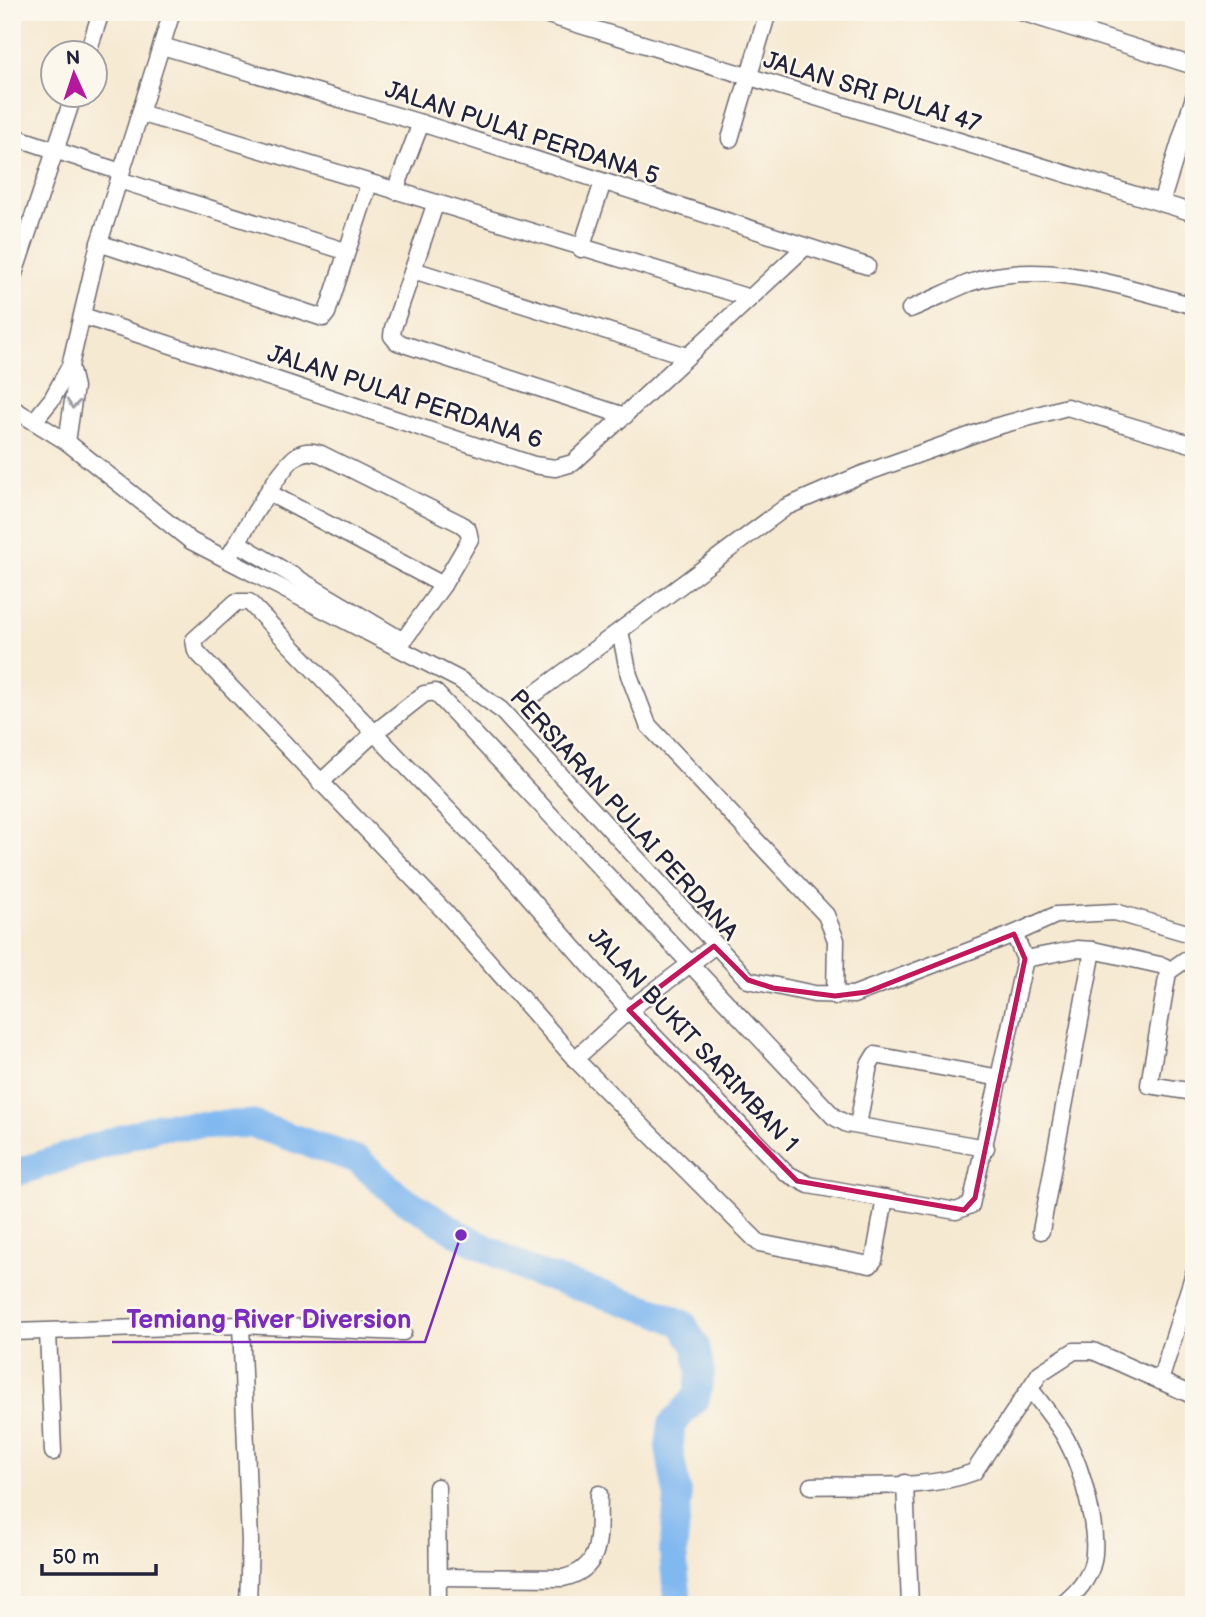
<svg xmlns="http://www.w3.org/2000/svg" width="1206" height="1617" font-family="'Balsamiq Sans',sans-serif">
	<rect width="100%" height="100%" fill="#fbf7ec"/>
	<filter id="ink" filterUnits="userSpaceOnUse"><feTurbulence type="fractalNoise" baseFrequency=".0143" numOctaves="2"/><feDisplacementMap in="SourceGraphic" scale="14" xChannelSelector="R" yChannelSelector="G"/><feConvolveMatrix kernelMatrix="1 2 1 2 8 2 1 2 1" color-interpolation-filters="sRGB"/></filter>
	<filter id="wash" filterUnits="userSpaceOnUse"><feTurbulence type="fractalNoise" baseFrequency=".00686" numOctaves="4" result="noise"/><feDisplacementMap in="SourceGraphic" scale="28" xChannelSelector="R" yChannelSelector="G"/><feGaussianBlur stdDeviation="1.57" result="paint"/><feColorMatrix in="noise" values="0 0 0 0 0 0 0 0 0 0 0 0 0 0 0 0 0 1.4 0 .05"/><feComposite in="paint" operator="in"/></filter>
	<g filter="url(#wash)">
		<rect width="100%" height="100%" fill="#f6e9d2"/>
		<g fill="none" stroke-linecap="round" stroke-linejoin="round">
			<path stroke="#80b8f0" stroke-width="28" d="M12,1174L160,1126L252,1124L358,1160L396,1194L461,1235L532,1272L657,1312L683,1324L696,1347L701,1373L696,1398L672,1424L669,1447L678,1499L673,1553L678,1605"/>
		</g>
	</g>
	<g filter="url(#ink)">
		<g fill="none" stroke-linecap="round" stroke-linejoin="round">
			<defs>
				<g id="minor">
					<path d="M538,12L1194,213"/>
					<path d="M1021,12L1194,66"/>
					<path d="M12,16L13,12"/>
					<path d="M162,46L421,123L867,266"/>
					<path d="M88,52L101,12"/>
					<path d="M140,113L750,298"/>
					<path d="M12,136L121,172"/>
					<path d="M730,139L768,12"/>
					<path d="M119,180L345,251"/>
					<path d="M395,191L421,123"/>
					<path d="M1161,203L1194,97"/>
					<path d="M435,205L393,328L392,336L397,342L625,416"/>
					<path d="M99,243L323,318L327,313L369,184"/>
					<path d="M581,249L603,182"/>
					<path d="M413,270L687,356"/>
					<path d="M12,280L74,94"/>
					<path d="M910,309C930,301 949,291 969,283C1043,257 1123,287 1194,306"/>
					<path d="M83,316L534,465L555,468L573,463L805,247"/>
					<path d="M12,408L67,442L191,541L460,680L501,710L748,980L814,994L853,995L1014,934L1056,915L1115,912L1194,935"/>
					<path d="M34,421L52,399L70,366L99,243L172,12"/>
					<path d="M67,442L75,387L70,366"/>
					<path d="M269,493L443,585"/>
					<path d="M228,558C240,539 282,461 300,454C307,450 314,452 321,454L461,524L468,530L470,539L443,585L403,641L238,543"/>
					<path d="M620,631L629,675L648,725L826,915L836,940L835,996"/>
					<path d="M536,693L786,507L860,475L994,427L1067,407L1194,445"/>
					<path d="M320,783L373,734L424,694L435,692L834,1117L847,1124L986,1148"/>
					<path d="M1025,959L1077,949L1093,950L1164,966L1168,972L1149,1085L1194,1092"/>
					<path d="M1168,972L1185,960L1194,962"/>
					<path d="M575,1059L629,1010L714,946"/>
					<path d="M858,1125L869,1065L875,1055L1000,1078"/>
					<path d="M885,1198L874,1260L870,1265L759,1243L575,1059L445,912L196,651L194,640L236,602H249L501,865L629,1010L786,1173L809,1185L956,1211L971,1205L1025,959L1014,934"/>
					<path d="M1041,1231L1093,950"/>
					<path d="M241,1325L250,1542L248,1605"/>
					<path d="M12,1332L241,1325L403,1332"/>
					<path d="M48,1332L53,1452"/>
					<path d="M1160,1381L1194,1273"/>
					<path d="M1031,1390C1043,1406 1057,1422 1066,1439C1082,1468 1099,1530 1093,1561C1089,1580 1076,1593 1062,1605"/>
					<path d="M905,1483L910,1605"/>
					<path d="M811,1486C863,1484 925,1491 974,1472L1040,1373L1074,1351H1093L1194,1396"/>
					<path d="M437,1487L438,1605"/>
					<path d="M438,1577L563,1578C607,1568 597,1530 599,1494"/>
				</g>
			</defs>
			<use href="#minor" stroke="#6c6870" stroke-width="19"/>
			<use href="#minor" stroke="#fff" stroke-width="16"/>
		</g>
		<defs><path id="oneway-chevron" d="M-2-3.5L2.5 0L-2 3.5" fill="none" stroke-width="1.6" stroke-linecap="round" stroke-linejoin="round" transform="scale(1.75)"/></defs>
		<use stroke="#9c9ca7" href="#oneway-chevron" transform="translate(73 404) rotate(96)"/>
	</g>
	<path fill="none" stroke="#c2185b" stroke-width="5" stroke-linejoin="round" d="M1014,934L1025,959L975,1198L964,1210L797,1181L629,1010L714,946L748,980L773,988L835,996L867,992Z"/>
	<g text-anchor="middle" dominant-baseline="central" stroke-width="5" stroke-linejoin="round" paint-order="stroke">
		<g font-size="24" fill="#22223b" stroke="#fbf7ec">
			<text transform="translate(872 92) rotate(17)">JALAN SRI PULAI 47</text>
			<text transform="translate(522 133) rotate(18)">JALAN PULAI PERDANA 5</text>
			<text transform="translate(405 397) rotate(18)">JALAN PULAI PERDANA 6</text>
			<text transform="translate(624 815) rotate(48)">PERSIARAN PULAI PERDANA</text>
			<text transform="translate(693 1040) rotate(47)">JALAN BUKIT SARIMBAN 1</text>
		</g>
	</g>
	<path fill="none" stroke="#7b2cbf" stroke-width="2.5" d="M461 1235L425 1342H112"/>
	<circle fill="#7b2cbf" stroke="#fbf7ec" stroke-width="2.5" cx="461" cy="1235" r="7"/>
	<g font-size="26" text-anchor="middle" font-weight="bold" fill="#7b2cbf" stroke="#fbf7ec" stroke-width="5" stroke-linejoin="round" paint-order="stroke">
		<text x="269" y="1328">Temiang River Diversion</text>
	</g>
	<rect width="1206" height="1617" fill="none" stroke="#fbf7ec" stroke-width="42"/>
	<g transform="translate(74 74) rotate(357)"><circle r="33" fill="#fbf7ec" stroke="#a4a2a5" stroke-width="2"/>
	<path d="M0-5L12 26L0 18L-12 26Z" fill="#b5179e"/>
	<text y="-10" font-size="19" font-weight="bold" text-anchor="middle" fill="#22223b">N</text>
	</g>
	<path d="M42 1564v10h114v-10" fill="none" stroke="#22223b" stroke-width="3.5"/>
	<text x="52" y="1564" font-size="21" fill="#22223b" stroke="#fbf7ec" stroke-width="5" paint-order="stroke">50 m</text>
</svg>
